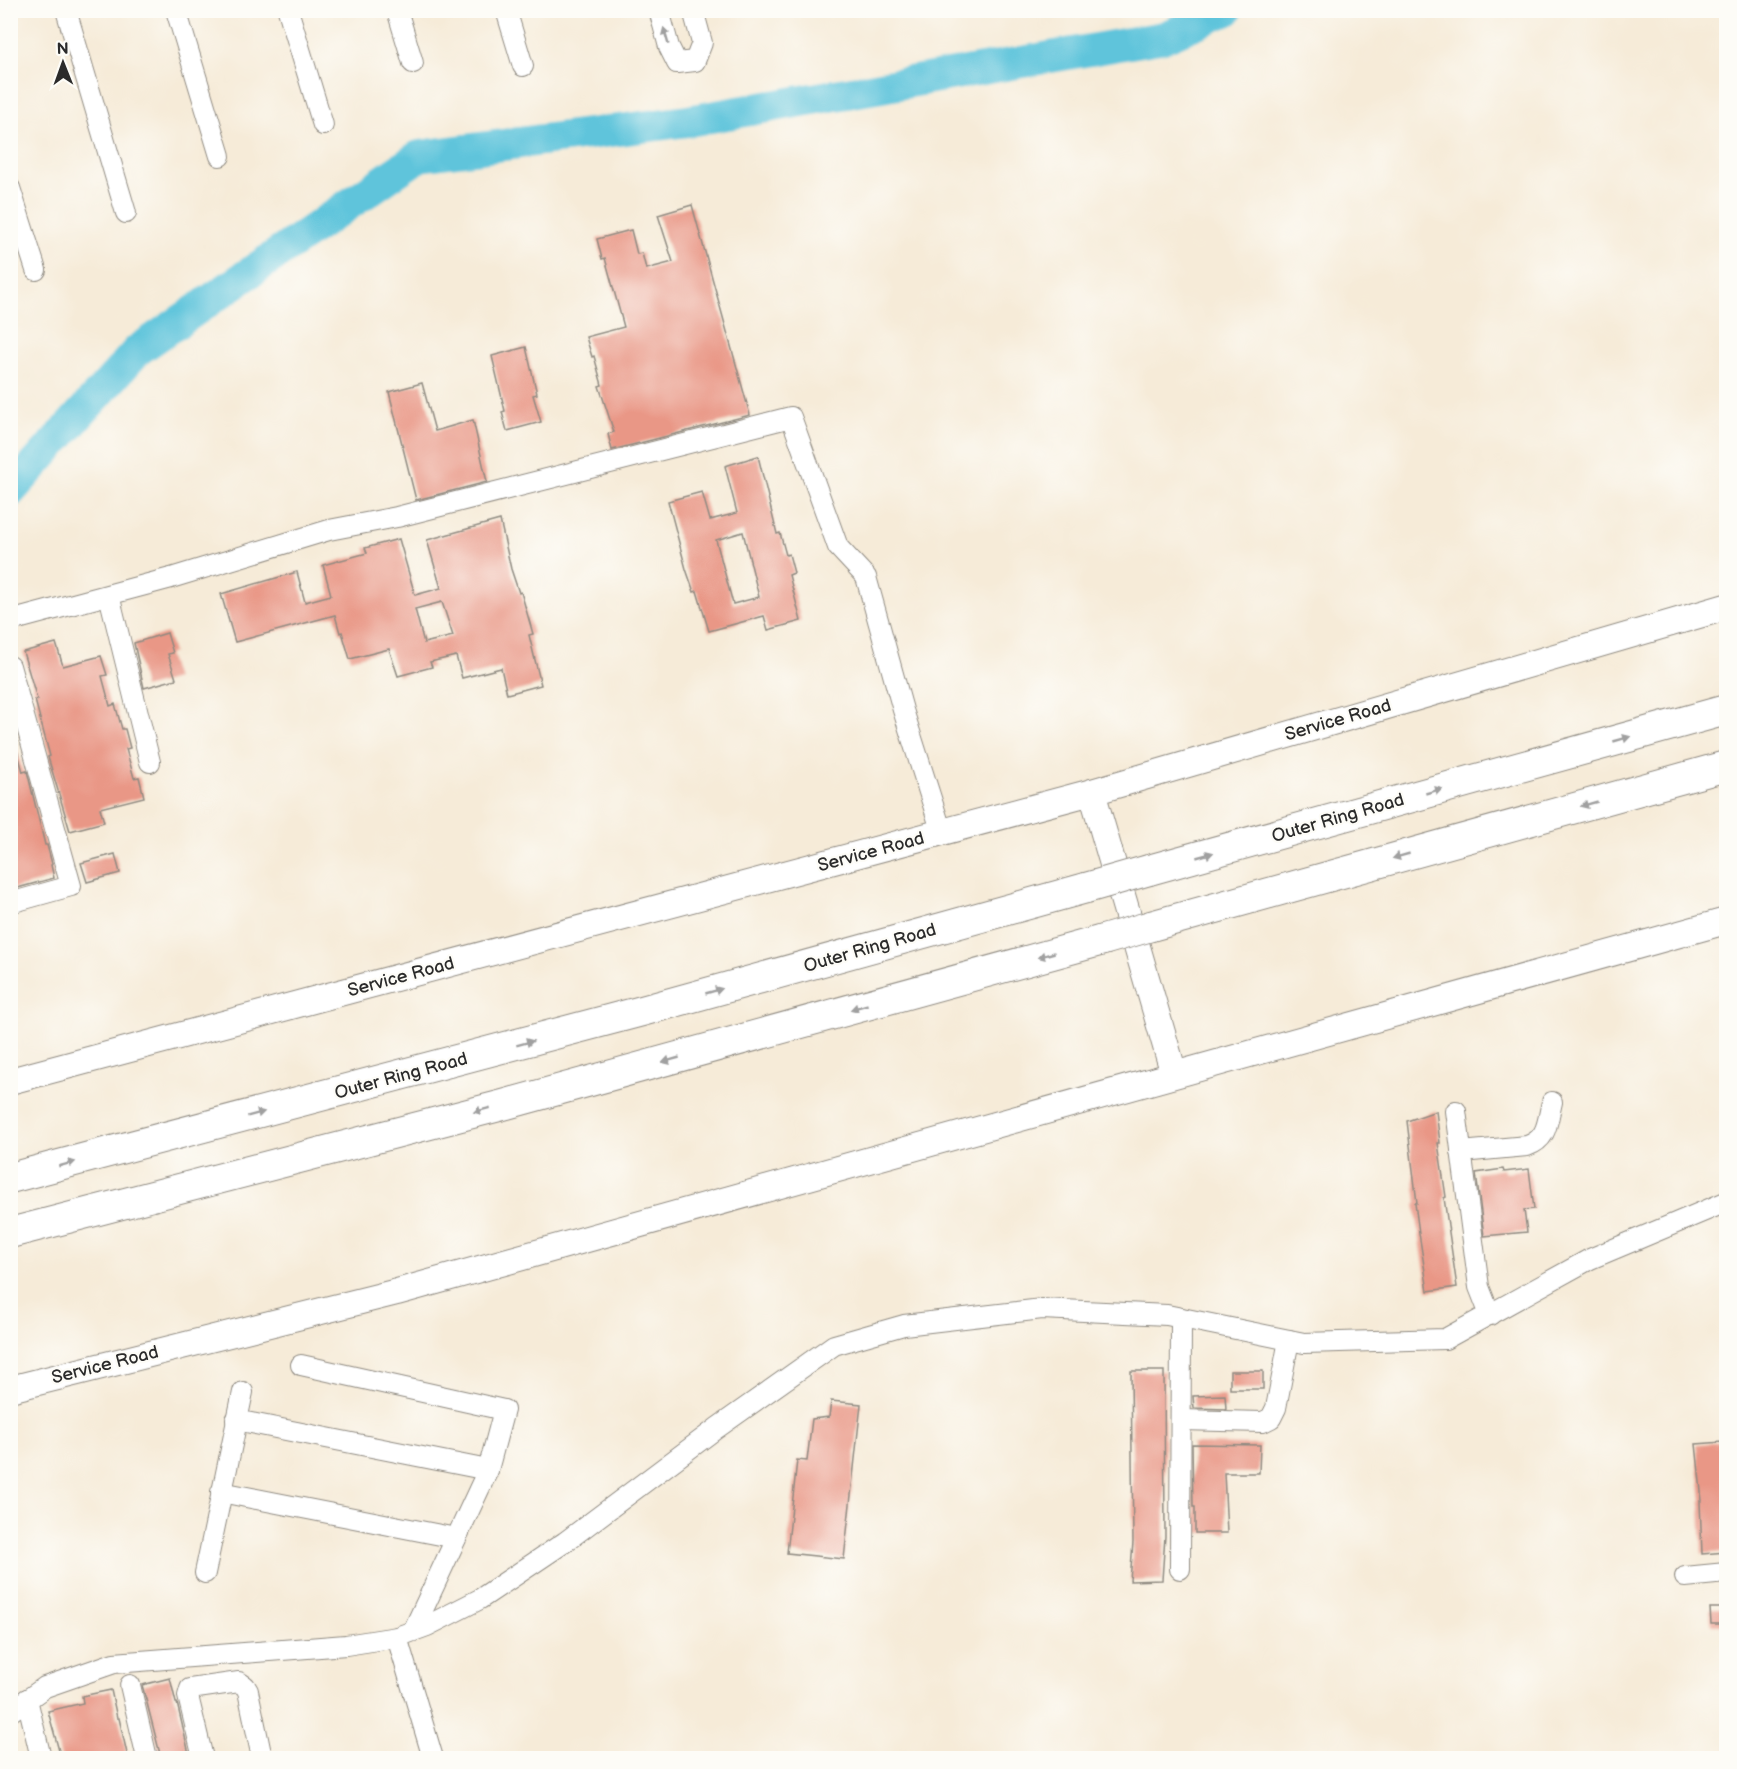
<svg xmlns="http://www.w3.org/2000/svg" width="1737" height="1769" font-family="'Balsamiq Sans',sans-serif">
	<rect width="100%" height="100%" fill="#fdfcf7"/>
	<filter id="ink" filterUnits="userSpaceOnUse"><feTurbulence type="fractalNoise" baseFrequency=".0167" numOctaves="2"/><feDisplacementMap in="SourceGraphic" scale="12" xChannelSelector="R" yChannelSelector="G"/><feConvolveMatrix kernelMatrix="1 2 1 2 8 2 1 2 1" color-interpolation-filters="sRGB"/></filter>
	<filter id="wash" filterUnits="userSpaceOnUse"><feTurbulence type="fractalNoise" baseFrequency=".008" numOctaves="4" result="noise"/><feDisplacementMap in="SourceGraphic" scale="24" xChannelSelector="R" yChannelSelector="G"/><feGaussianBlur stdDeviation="1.35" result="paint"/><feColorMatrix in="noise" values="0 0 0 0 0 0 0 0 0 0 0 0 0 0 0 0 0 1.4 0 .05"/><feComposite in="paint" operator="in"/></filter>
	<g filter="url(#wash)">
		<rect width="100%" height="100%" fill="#f6ebd8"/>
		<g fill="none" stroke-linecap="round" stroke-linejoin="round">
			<path stroke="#5ec4db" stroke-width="32" d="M10,492L138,350L419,156L688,121L1164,37L1227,10"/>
		</g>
		<g id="blocks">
			<g fill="#e99786" fill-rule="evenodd">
				<path d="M692,205L750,415L612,450L608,434L614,432L599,386L602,385L594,356L592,357L586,337L624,327L605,258L602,259L597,239L631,230L637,254L642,253L646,269L673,262L658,215Z"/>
				<path d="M526,347L537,394L533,395L541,422L507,431L502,412L505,411L492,356Z"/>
				<path d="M422,383L435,431L473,420L487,482L416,500L389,392Z"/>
				<path d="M758,456L777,534L780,533L786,555L789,554L794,573L789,575L801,621L768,630L764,616L709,631L697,591L694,592L686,569L668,501L702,492L710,520L737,513L725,466ZM743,532L759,597L733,604L716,540Z"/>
				<path d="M500,520L511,569L519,593L521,592L533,634L529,635L541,685L507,694L501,668L462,678L456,656L430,662L432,667L398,676L389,649L350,659L342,632L340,633L335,615L235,642L221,594L297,572L305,602L331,595L323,565L367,553L365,548L399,539L415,595L441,588L427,540ZM442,602L453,636L424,643L415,609Z"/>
				<path d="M167,633L173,653L168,654L176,679L144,688L134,643Z"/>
				<path d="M56,643L63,666L101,656L107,675L102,676L110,706L115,704L122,729H125L130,748L126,749L134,778L139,777L144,797L100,808L104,822L70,831L48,757L50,756L35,700L37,699L23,652Z"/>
				<path d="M15,743L23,772L27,771L45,845H47L52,864L51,865L54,878L10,890V744Z"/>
				<path d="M115,854L120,873L87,882L81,863Z"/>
				<path d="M1436,1111L1440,1143H1438L1446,1197L1444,1198L1457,1287L1428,1291L1419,1233L1415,1203H1417L1407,1121Z"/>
				<path d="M1503,1169L1504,1172L1529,1169L1534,1209L1524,1210L1527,1232L1484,1236L1476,1173Z"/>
				<path d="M1131,1371H1164L1165,1536L1162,1580L1130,1581L1133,1542Z"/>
				<rect x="1230" y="1371" width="33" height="18"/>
				<path d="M1225,1395L1226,1409L1194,1408L1193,1396Z"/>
				<path d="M831,1401L861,1404L844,1559L787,1553L797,1460L807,1461L812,1419L829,1417Z"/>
				<path d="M1723,1442L1726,1470V1552L1702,1554L1700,1501H1702L1696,1444Z"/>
				<path d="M1192,1444L1260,1445L1259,1473H1224L1227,1533H1195V1507H1193Z"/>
				<path d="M1710,1608H1726V1624H1711Z"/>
				<path d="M170,1678L176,1703H177L190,1758H161L147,1703L142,1685Z"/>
				<path d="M111,1690L117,1718H119L128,1758H61L48,1711L83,1703L82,1696Z"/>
			</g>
		</g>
	</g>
	<g filter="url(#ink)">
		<use href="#blocks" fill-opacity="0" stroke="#908b82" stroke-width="1.5"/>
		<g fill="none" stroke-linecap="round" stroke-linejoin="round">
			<defs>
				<g id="minor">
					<path d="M66,10L126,213"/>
					<path d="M176,10L220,156"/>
					<path d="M288,10L323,125"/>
					<path d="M397,10L413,63"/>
					<path d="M506,10L523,66"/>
					<path d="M659,10L669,47L677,63L695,61L702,43L693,10"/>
					<path d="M10,188L36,270"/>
					<path d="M109,595L150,762"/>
					<path d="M10,621L171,578L329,530L397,517L791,417L838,547L866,577L903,710L942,833"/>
					<path d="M10,666L71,886L10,903"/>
					<path d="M1456,1111L1479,1287L1490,1315"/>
					<path d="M1461,1152L1527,1146C1548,1139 1547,1122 1552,1102"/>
					<path d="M301,1365L504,1410L488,1470L413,1631"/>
					<path d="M236,1420L488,1470"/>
					<path d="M1181,1420L1263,1422L1271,1418L1276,1408L1289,1340"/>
					<path d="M221,1492L456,1538"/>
					<path d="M1180,1569L1181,1318"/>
					<path d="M205,1573L243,1392"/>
					<path d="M1685,1577L1726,1573"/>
					<path d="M397,1637L433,1758"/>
					<path d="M130,1685L147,1758"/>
					<path d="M27,1699L41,1758"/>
					<path d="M10,1712L45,1687L114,1663L346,1645L397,1637L427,1626L480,1599L565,1542L717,1428L834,1345L904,1325L1042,1309L1167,1315L1304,1343L1445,1339L1590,1259L1726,1202"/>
					<path d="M203,1758L188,1696L190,1689L239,1682L245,1686L248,1691L262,1758"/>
				</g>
				<g id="major">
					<path d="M1092,792L1174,1074"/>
					<path d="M10,1081L1092,792L1726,607"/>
					<path d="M10,1389L397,1292L1726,921"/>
				</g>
				<g id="highway">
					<path d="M1149,870L1726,710"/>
					<path d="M1151,926L1726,766"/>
					<path d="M10,1178L642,1011L1086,888"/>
					<path d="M10,1233L503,1105L1103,940"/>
				</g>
			</defs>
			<use href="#minor" stroke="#908b82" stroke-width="22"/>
			<use href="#major" stroke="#908b82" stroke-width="28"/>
			<use href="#highway" stroke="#908b82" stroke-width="32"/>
			<use href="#minor" stroke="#fff" stroke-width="20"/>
			<use href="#major" stroke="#fff" stroke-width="26"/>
			<use href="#highway" stroke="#fff" stroke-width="30"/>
			<defs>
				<g id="highway-bridge">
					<path d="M1086,888L1149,870"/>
					<path d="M1103,940L1151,926"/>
				</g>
			</defs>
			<use href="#highway-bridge" stroke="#908b82" stroke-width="32" stroke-linecap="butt"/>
			<use href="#highway-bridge" stroke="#fff" stroke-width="30"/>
		</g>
		<defs><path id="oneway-solid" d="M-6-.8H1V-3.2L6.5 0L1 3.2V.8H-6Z" transform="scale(1.5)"/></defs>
		<g fill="#a0a0a0">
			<use href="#oneway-solid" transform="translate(666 36) rotate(-106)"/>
			<use href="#oneway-solid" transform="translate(1622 739) rotate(-16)"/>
			<use href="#oneway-solid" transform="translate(1434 791) rotate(-16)"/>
			<use href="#oneway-solid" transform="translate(1589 804) rotate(164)"/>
			<use href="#oneway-solid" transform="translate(1205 855) rotate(-16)"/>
			<use href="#oneway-solid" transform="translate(1401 856) rotate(164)"/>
			<use href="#oneway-solid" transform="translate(1046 955) rotate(164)"/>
			<use href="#oneway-solid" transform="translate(714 991) rotate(-16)"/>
			<use href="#oneway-solid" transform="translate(859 1007) rotate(164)"/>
			<use href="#oneway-solid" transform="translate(525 1043) rotate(-15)"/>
			<use href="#oneway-solid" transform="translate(671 1060) rotate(164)"/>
			<use href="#oneway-solid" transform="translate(482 1110) rotate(165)"/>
			<use href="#oneway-solid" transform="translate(256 1114) rotate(-15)"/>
			<use href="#oneway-solid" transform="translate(67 1164) rotate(-15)"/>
		</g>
	</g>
	<g text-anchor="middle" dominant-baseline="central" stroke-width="4.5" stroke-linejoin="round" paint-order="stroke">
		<g font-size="18" fill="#2b2b2b" stroke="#fdfcf7">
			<text transform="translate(1338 720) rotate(-16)">Service Road</text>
			<text transform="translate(1338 818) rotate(-16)">Outer Ring Road</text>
			<text transform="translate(871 852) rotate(-15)">Service Road</text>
			<text transform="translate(870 948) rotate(-16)">Outer Ring Road</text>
			<text transform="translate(401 977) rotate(-15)">Service Road</text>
			<text transform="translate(401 1076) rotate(-15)">Outer Ring Road</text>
			<text transform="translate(105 1365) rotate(-14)">Service Road</text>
		</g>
	</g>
	<rect width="1737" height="1769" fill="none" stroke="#fdfcf7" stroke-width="36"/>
	<g transform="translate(63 63) rotate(359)" stroke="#fdfcf7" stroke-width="4.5" paint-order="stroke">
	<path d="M0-4.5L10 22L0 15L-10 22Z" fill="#2b2b2b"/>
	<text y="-9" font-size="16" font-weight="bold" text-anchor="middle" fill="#2b2b2b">N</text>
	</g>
</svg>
